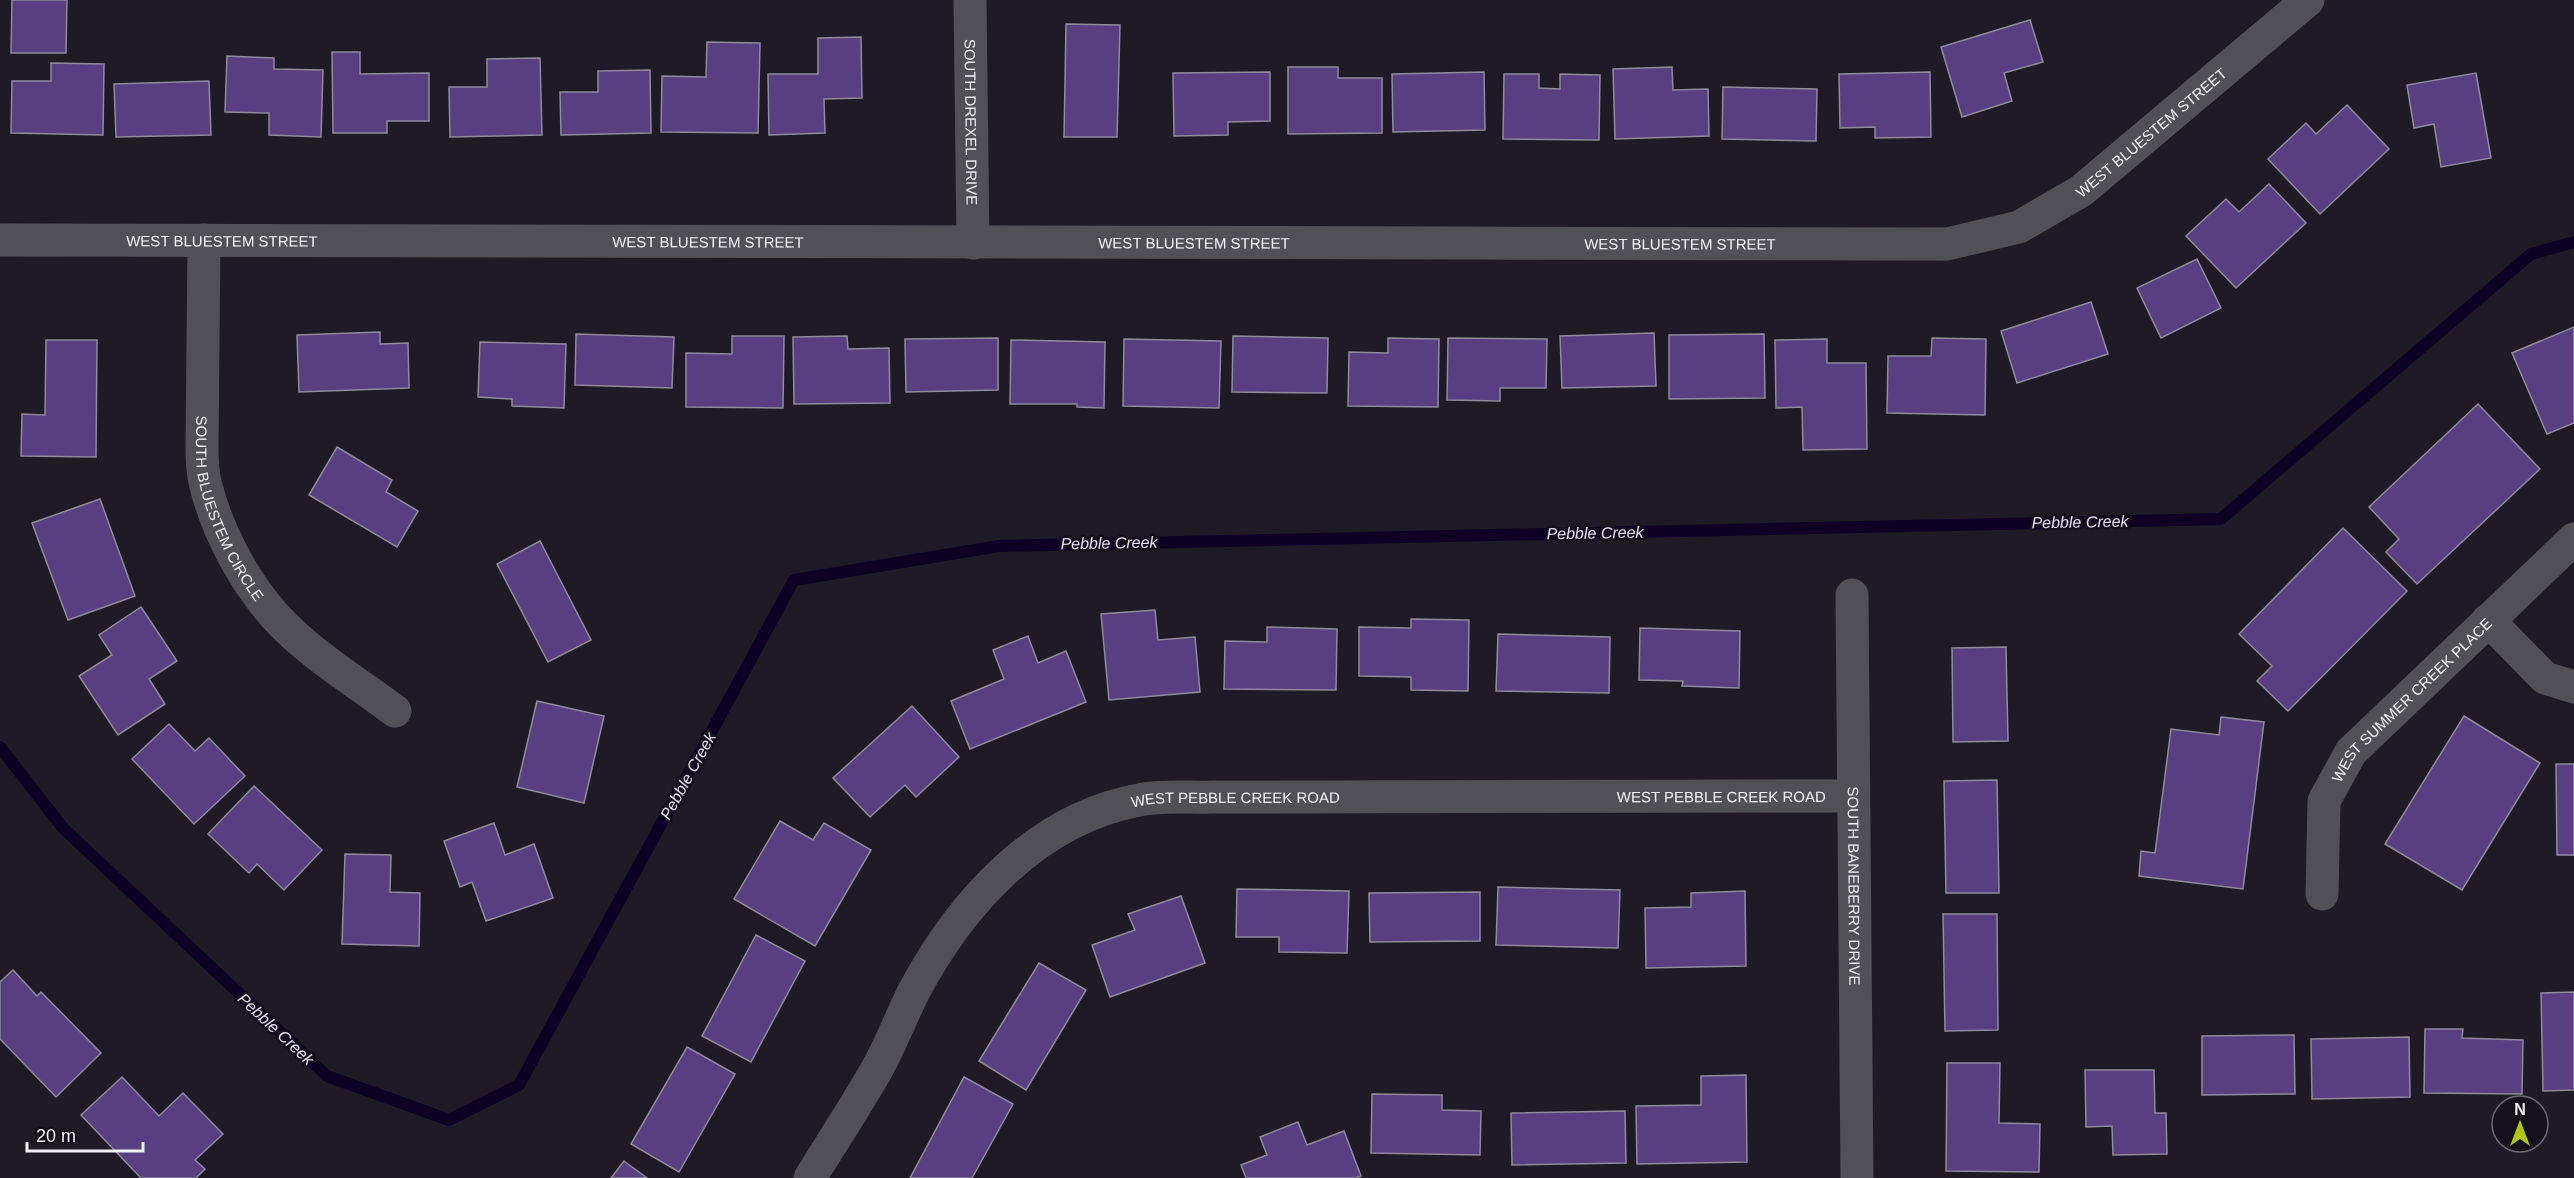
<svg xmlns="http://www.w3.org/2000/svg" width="2574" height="1178" font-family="Arial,sans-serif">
	<rect width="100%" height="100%" fill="#1e1a26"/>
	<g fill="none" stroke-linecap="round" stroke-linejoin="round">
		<path stroke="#0d0024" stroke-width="12" d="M0,747L63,828L327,1076L449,1120L519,1085L794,580L999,546L2221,519L2531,254L2574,242"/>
	</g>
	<g fill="#573f82" stroke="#8f8b9a" stroke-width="1.5">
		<path d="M12,0H67L66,53H11Z"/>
		<path d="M2030,20L2043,62L2004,73L2012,101L1962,117L1941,47Z"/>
		<path d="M1066,24L1120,25L1117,137H1064Z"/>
		<path d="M861,37L862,98L824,99L825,133L769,135L768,74H818V38Z"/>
		<path d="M707,42L760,43L758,133L661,132L662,76L706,77Z"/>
		<path d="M332,52H360V74L429,73V121H387V133H333Z"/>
		<path d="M227,56L274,58V69L323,70L321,137L269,135V113L225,112Z"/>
		<path d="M540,58L542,135L450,137L449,87H487V59Z"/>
		<path d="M51,63L104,64L103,135L11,133L12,81H51Z"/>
		<path d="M1288,67H1338V78H1382V133L1288,134Z"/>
		<path d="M1672,67L1673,90L1708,89L1709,136L1615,139L1613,69Z"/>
		<path d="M650,70L651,133L561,135L560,92H598V71Z"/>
		<path d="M1270,72V121L1228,122V135L1174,136L1173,73Z"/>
		<path d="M1484,72L1485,130L1393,132L1392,74Z"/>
		<path d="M1930,72L1931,137L1875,138V127L1840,128L1839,74Z"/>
		<path d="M2476,73L2491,158L2441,167L2434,124L2414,128L2407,85Z"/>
		<path d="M1504,74H1539V88L1560,89V74L1600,75L1599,140L1503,139Z"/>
		<path d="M209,81L211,135L116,137L114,84Z"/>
		<path d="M1723,87L1817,89L1816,141L1722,139Z"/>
		<path d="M2347,105L2389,149L2320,214L2268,159L2306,123L2316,134Z"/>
		<path d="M2269,184L2306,223L2236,288L2186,236L2226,199L2239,212Z"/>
		<path d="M2197,259L2221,308L2161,338L2137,288Z"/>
		<path d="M2091,302L2108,354L2017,383L2001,331Z"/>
		<path d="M2574,327V423L2547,434L2512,353Z"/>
		<path d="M380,332V344L408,343L409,388L299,392L297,335Z"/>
		<path d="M1654,333L1656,386L1562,388L1560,336Z"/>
		<path d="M576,334L674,337L672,388L575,385Z"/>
		<path d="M1764,334L1765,398L1669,399V335Z"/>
		<path d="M732,336H784L783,408L686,407V353L732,354Z"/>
		<path d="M847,336L848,349L889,348L890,403L794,404L793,337Z"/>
		<path d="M1233,336L1328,338L1327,393L1232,392Z"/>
		<path d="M998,338V390L906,392L905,339Z"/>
		<path d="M1388,338L1439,339L1438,407L1348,406L1349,352L1388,353Z"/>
		<path d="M1448,338L1547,339L1546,388H1500V401L1447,400Z"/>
		<path d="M1932,338L1986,339L1985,415L1887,413L1888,356H1931Z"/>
		<path d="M1124,339L1221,341L1219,408L1123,406Z"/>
		<path d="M1827,339V363H1866L1867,449L1803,450L1802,407L1776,408L1775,340Z"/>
		<path d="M46,340H97L96,457L21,456L22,414L45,415Z"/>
		<path d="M1011,340L1105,342L1104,408L1077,407V404H1010Z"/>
		<path d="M480,342L566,344L564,408L512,406V399L478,397Z"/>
		<path d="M2478,404L2540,469L2417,584L2386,552L2399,539L2369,507Z"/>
		<path d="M337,447L392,480L386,492L418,511L397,547L309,495Z"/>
		<path d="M100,499L135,596L68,620L32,523Z"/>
		<path d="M2343,528L2407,591L2288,711L2257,681L2272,666L2239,634Z"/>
		<path d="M540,541L591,640L548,662L497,564Z"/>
		<path d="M141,607L177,661L149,679L165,704L118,735L79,676L112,655L99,635Z"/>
		<path d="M1155,610L1158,640L1195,637L1200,692L1109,700L1101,614Z"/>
		<path d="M1411,619L1469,620L1468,691L1411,690V677L1359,676V627L1411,628Z"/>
		<path d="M1267,627L1337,629L1336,690L1224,689L1225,641L1267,642Z"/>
		<path d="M1640,628L1740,631L1739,688L1682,686L1683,681L1639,680Z"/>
		<path d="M1498,634L1610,637L1609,693L1496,691Z"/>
		<path d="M1028,636L1038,663L1066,651L1086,702L970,749L951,701L1004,679L993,650Z"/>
		<path d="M2006,647L2008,741L1953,742L1952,648Z"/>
		<path d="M537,701L604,716L584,803L517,787Z"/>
		<path d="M912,706L959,757L916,797L905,785L870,817L833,778Z"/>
		<path d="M2464,716L2540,763L2462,890L2385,844Z"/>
		<path d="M2221,717L2264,722L2243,889L2139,876L2141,851L2155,853L2171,729L2219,735Z"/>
		<path d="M169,724L195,751L209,738L245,776L194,824L132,759Z"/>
		<path d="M2556,764H2574V855H2557Z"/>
		<path d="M1997,780L1999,893H1946L1944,781Z"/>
		<path d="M254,786L322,850L284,890L257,864L249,873L208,834Z"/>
		<path d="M780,821L813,840L824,823L871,850L815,946L734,899Z"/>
		<path d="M494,823L505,855L534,844L553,898L486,921L472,882L460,887L444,841Z"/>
		<path d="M345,854L391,855L390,892L420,893L419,946L342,944Z"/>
		<path d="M1498,887L1620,890L1618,948L1496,945Z"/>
		<path d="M1237,889L1349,891L1347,953L1279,952V937H1236Z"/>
		<path d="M1745,891L1746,966L1646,968L1645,908L1691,907V893Z"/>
		<path d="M1480,892V941L1370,942L1369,893Z"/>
		<path d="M1181,896L1205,963L1110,997L1092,945L1135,930L1128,914Z"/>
		<path d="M1943,914H1997L1998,1030L1945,1031Z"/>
		<path d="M756,935L805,961L751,1062L702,1036Z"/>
		<path d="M1039,963L1086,990L1026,1090L979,1061Z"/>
		<path d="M13,970L37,996L41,992L101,1053L56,1097L0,1039V982Z"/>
		<path d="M2574,992V1090L2543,1091L2541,993Z"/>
		<path d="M2425,1029H2463L2462,1038L2523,1040L2522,1094L2424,1093Z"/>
		<path d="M2294,1035L2295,1094L2202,1095V1036Z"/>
		<path d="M2409,1037L2410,1097L2312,1099L2311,1039Z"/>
		<path d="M687,1047L735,1074L679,1172L631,1144Z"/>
		<path d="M1947,1063H2000L1999,1123L2040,1124L2039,1172L1946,1171Z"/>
		<path d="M2085,1070H2154L2155,1113H2166L2167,1154L2113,1155L2112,1126L2086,1127Z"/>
		<path d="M1746,1075L1747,1162L1637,1164L1636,1106L1701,1105V1076Z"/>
		<path d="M122,1077L159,1116L183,1093L223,1134L195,1160L205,1169L196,1178H141L81,1115Z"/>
		<path d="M964,1077L1013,1104L972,1178H910Z"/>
		<path d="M1372,1094L1442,1095V1110L1481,1111L1480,1155L1371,1153Z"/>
		<path d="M1625,1111L1626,1163L1512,1165L1511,1113Z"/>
		<path d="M1298,1122L1307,1145L1344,1131L1361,1176L1355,1178H1246L1241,1165L1267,1155L1260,1137Z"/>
		<path d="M624,1161L647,1178H611Z"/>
	</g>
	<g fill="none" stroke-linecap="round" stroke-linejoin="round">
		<g stroke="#515056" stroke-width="33">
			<path id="s1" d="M970,0L973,243"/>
			<path id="s2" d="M0,240L1947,244L2019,227L2081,191L2308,0"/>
			<path id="s3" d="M204,240L202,446C202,457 202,470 205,482C216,529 242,578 274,615C308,653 355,681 395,711"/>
			<path id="s4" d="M1852,595L1857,1178"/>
			<path d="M2488,620L2545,678L2574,687"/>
			<path id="s5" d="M2322,894L2324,801L2351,752L2574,539"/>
			<path id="s6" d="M810,1178C832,1142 856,1106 877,1069C891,1044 901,1017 914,991C961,903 1036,819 1139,800C1162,795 1188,798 1212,797L1853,796"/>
		</g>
	</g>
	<g text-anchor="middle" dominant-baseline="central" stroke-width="5" stroke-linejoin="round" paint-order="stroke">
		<g font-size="15" fill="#f2eff8" stroke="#15111c">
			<text stroke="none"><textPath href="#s1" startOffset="122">SOUTH DREXEL DRIVE</textPath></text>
			<text stroke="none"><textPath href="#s2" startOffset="2184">WEST BLUESTEM STREET</textPath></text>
			<text stroke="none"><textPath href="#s2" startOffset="222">WEST BLUESTEM STREET</textPath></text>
			<text stroke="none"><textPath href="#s2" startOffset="708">WEST BLUESTEM STREET</textPath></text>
			<text stroke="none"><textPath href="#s2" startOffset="1194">WEST BLUESTEM STREET</textPath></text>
			<text stroke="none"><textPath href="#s2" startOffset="1680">WEST BLUESTEM STREET</textPath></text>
			<text stroke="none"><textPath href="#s3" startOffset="274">SOUTH BLUESTEM CIRCLE</textPath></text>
			<text stroke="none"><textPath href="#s5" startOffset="228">WEST SUMMER CREEK PLACE</textPath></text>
			<text stroke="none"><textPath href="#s6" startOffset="1102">WEST PEBBLE CREEK ROAD</textPath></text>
			<text stroke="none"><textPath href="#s6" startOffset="616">WEST PEBBLE CREEK ROAD</textPath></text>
			<text stroke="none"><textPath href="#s4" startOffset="291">SOUTH BANEBERRY DRIVE</textPath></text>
		</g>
		<g font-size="16" font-style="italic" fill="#e5dff4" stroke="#15111c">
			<text transform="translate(2080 522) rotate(-1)">Pebble Creek</text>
			<text transform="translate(1595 533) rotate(-1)">Pebble Creek</text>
			<text transform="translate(1109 543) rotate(-1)">Pebble Creek</text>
			<text transform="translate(688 776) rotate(-61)">Pebble Creek</text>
			<text transform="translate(276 1029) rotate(43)">Pebble Creek</text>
		</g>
	</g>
	<g transform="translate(2520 1124)"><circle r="28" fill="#15111c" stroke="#6d6a74" stroke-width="1.5"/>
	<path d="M0-4.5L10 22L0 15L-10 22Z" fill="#aec60c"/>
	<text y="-9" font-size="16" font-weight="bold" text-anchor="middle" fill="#f2eff8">N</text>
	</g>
	<path d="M27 1142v9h116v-9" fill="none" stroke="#f2eff8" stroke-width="3"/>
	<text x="36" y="1142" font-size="18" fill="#f2eff8" stroke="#15111c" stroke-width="4.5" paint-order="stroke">20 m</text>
</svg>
